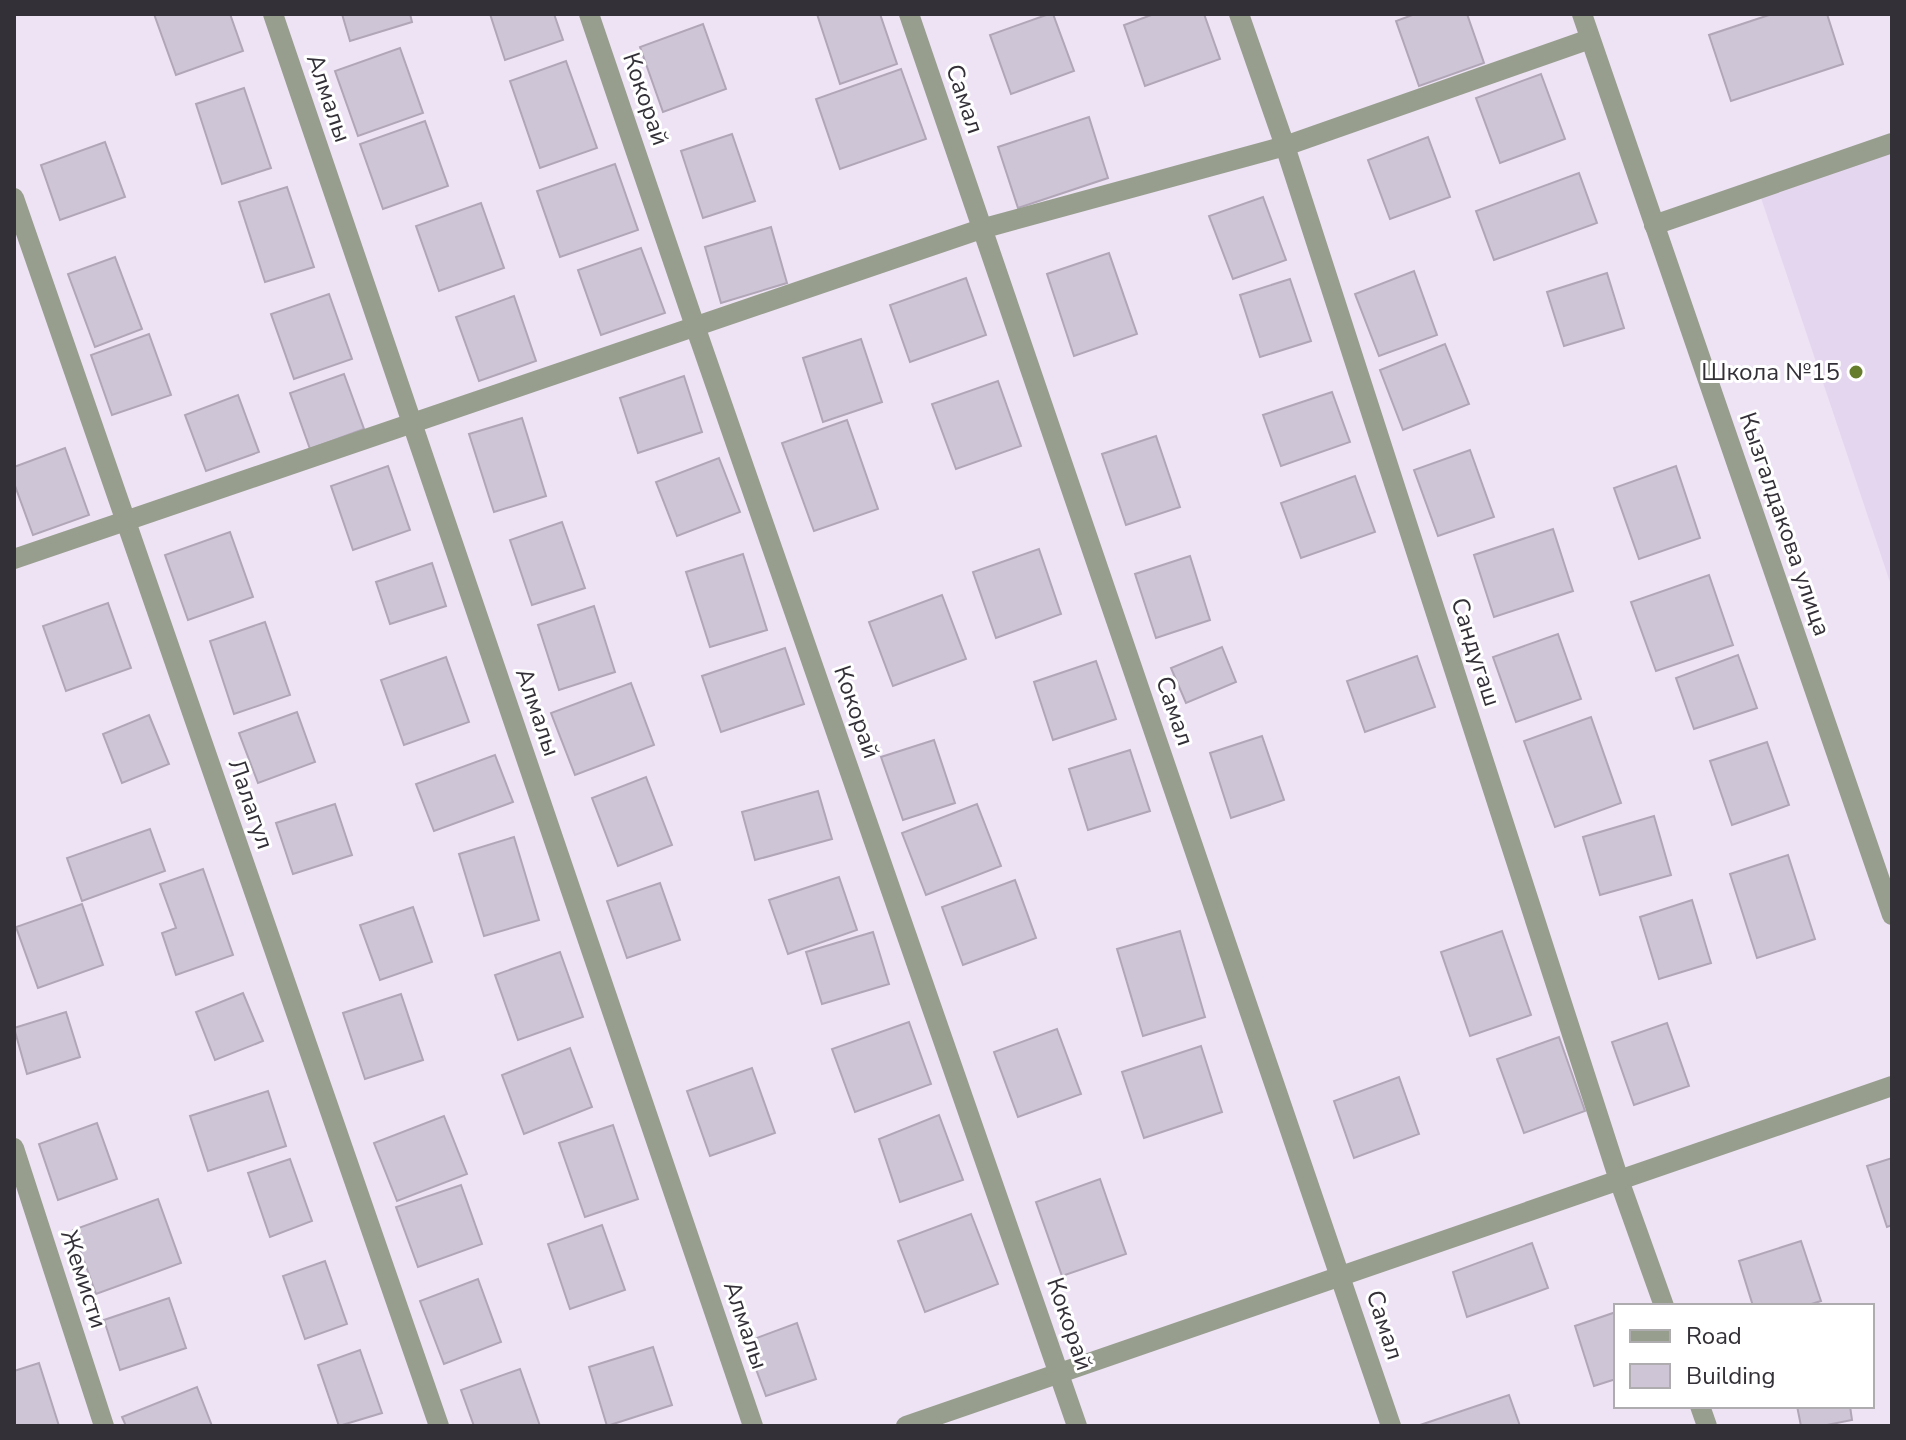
<svg xmlns="http://www.w3.org/2000/svg" width="1906" height="1440" font-family="'Nunito Sans',sans-serif">
	<rect width="100%" height="100%" fill="#ede3f5"/>
	<path fill="#e4d6ef" d="M1892,150V588L1760,195Z"/>
	<g fill="#cec5d6" stroke="#b0a6b7" stroke-width="2">
		<path d="M154,14H230L243,51L176,75Z"/>
		<path d="M342,14H410L412,22L350,41Z"/>
		<path d="M490,14H554L563,40L505,60Z"/>
		<path d="M817,14H880L897,64L840,84Z"/>
		<path d="M1049,14H1053L1074,71L1011,94L990,35Z"/>
		<path d="M1154,14H1204L1220,59L1145,86L1124,25Z"/>
		<path d="M1415,14H1467L1484,63L1419,86L1396,21Z"/>
		<path d="M1772,14H1827L1843,64L1731,101L1709,35Z"/>
		<path d="M703,24L726,89L663,112L640,47Z"/>
		<path d="M400,48L423,113L358,136L335,71Z"/>
		<path d="M566,61L597,148L540,168L510,81Z"/>
		<path d="M901,69L926,139L840,169L816,99Z"/>
		<path d="M1541,74L1565,139L1500,163L1476,98Z"/>
		<path d="M244,88L271,168L222,184L196,104Z"/>
		<path d="M1089,117L1108,178L1018,208L998,147Z"/>
		<path d="M425,121L448,186L383,209L360,144Z"/>
		<path d="M732,134L755,201L703,218L681,151Z"/>
		<path d="M1428,137L1450,197L1390,219L1368,160Z"/>
		<path d="M105,142L125,197L60,220L41,165Z"/>
		<path d="M615,164L638,230L560,257L537,191Z"/>
		<path d="M1579,173L1597,223L1494,260L1476,211Z"/>
		<path d="M287,187L314,267L265,282L239,202Z"/>
		<path d="M1263,197L1286,260L1233,279L1209,216Z"/>
		<path d="M481,203L504,268L439,291L416,226Z"/>
		<path d="M771,227L787,283L721,303L705,247Z"/>
		<path d="M641,248L665,313L601,335L578,270Z"/>
		<path d="M1109,253L1137,334L1074,356L1047,274Z"/>
		<path d="M115,257L142,329L95,347L68,274Z"/>
		<path d="M1414,271L1437,335L1379,356L1355,294Z"/>
		<path d="M1607,273L1624,328L1564,346L1547,292Z"/>
		<path d="M966,278L986,335L910,362L890,305Z"/>
		<path d="M1290,279L1311,341L1260,357L1240,295Z"/>
		<path d="M329,294L352,359L294,379L271,314Z"/>
		<path d="M514,296L536,361L479,381L456,317Z"/>
		<path d="M149,334L171,395L112,415L91,355Z"/>
		<path d="M861,339L882,402L823,422L803,358Z"/>
		<path d="M1445,344L1469,404L1403,430L1380,370Z"/>
		<path d="M344,374L364,429L310,449L290,393Z"/>
		<path d="M684,376L702,432L638,453L620,398Z"/>
		<path d="M998,381L1021,446L956,469L932,404Z"/>
		<path d="M1332,392L1350,442L1281,466L1263,415Z"/>
		<path d="M238,395L259,452L206,471L185,415Z"/>
		<path d="M522,418L546,496L494,512L469,434Z"/>
		<path d="M847,420L878,509L814,531L782,443Z"/>
		<path d="M1156,436L1180,507L1126,525L1102,454Z"/>
		<path d="M65,448L89,515L33,535L14,483V467Z"/>
		<path d="M1470,450L1494,517L1438,536L1414,470Z"/>
		<path d="M719,458L740,512L677,536L656,482Z"/>
		<path d="M388,466L410,530L353,550L331,486Z"/>
		<path d="M1676,466L1700,538L1639,559L1614,488Z"/>
		<path d="M1355,476L1375,532L1301,558L1281,503Z"/>
		<path d="M562,522L585,588L532,605L510,540Z"/>
		<path d="M1553,529L1573,591L1494,617L1474,555Z"/>
		<path d="M230,532L253,597L188,620L165,555Z"/>
		<path d="M1039,549L1061,614L996,638L973,572Z"/>
		<path d="M743,554L767,630L710,647L686,572Z"/>
		<path d="M1190,556L1210,620L1156,638L1135,574Z"/>
		<path d="M432,563L446,606L390,624L376,582Z"/>
		<path d="M1709,575L1733,645L1656,671L1631,602Z"/>
		<path d="M942,595L966,659L893,686L869,622Z"/>
		<path d="M108,603L131,668L66,691L43,626Z"/>
		<path d="M594,606L615,672L559,690L538,625Z"/>
		<path d="M265,622L290,695L234,714L210,641Z"/>
		<path d="M1558,634L1581,699L1516,722L1493,657Z"/>
		<path d="M1222,647L1236,682L1186,703L1171,668Z"/>
		<path d="M785,648L804,704L721,732L702,676Z"/>
		<path d="M1738,655L1757,708L1694,729L1676,678Z"/>
		<path d="M1417,656L1435,707L1365,732L1347,681Z"/>
		<path d="M446,657L469,722L404,745L381,680Z"/>
		<path d="M1096,661L1116,719L1053,740L1034,682Z"/>
		<path d="M631,683L654,745L575,775L551,713Z"/>
		<path d="M297,712L315,762L258,783L239,733Z"/>
		<path d="M149,715L169,764L122,783L103,734Z"/>
		<path d="M1591,717L1621,803L1555,827L1524,741Z"/>
		<path d="M1262,736L1284,800L1231,818L1210,753Z"/>
		<path d="M934,740L955,803L903,820L881,757Z"/>
		<path d="M1767,742L1789,805L1732,825L1710,761Z"/>
		<path d="M1130,750L1150,811L1088,830L1069,769Z"/>
		<path d="M495,755L513,802L434,831L416,784Z"/>
		<path d="M646,777L672,845L618,866L592,798Z"/>
		<path d="M818,791L832,839L755,860L742,812Z"/>
		<path d="M335,804L352,855L293,874L276,823Z"/>
		<path d="M977,804L1001,866L926,895L902,833Z"/>
		<path d="M1654,816L1671,875L1600,895L1583,837Z"/>
		<path d="M150,829L165,871L82,901L67,858Z"/>
		<path d="M514,837L539,920L484,936L459,854Z"/>
		<path d="M1788,855L1815,939L1757,958L1730,874Z"/>
		<path d="M203,869L233,955L176,975L162,933L176,928L160,884Z"/>
		<path d="M839,877L857,930L788,954L769,900Z"/>
		<path d="M1015,880L1036,938L963,965L942,907Z"/>
		<path d="M660,883L680,940L627,958L607,901Z"/>
		<path d="M1692,900L1711,963L1659,979L1640,917Z"/>
		<path d="M82,904L103,965L38,988L16,927Z"/>
		<path d="M413,907L432,962L380,980L360,925Z"/>
		<path d="M1180,931L1205,1017L1143,1036L1117,949Z"/>
		<path d="M1502,931L1531,1015L1470,1036L1441,952Z"/>
		<path d="M873,932L889,984L822,1004L806,952Z"/>
		<path d="M560,952L583,1017L518,1040L495,975Z"/>
		<path d="M243,993L263,1041L215,1060L196,1012Z"/>
		<path d="M401,994L423,1060L365,1079L343,1013Z"/>
		<path d="M66,1012L80,1057L27,1074L14,1028Z"/>
		<path d="M909,1022L931,1084L855,1112L832,1049Z"/>
		<path d="M1667,1023L1689,1086L1634,1105L1612,1042Z"/>
		<path d="M1057,1029L1081,1094L1018,1117L994,1052Z"/>
		<path d="M1559,1037L1585,1111L1524,1133L1497,1059Z"/>
		<path d="M1201,1046L1222,1112L1144,1138L1122,1072Z"/>
		<path d="M570,1048L592,1107L524,1134L502,1075Z"/>
		<path d="M752,1068L775,1133L710,1156L687,1091Z"/>
		<path d="M1399,1077L1419,1134L1354,1158L1334,1101Z"/>
		<path d="M268,1091L286,1146L208,1171L190,1116Z"/>
		<path d="M939,1115L963,1180L900,1202L879,1139Z"/>
		<path d="M444,1116L467,1174L397,1201L374,1143Z"/>
		<path d="M97,1123L117,1179L58,1200L39,1144Z"/>
		<path d="M613,1125L638,1199L585,1217L559,1143Z"/>
		<path d="M1892,1158V1225L1887,1227L1867,1166Z"/>
		<path d="M290,1159L312,1221L270,1237L248,1173Z"/>
		<path d="M1100,1179L1126,1254L1062,1276L1036,1202Z"/>
		<path d="M461,1185L482,1244L418,1267L396,1207Z"/>
		<path d="M158,1199L181,1263L96,1294L73,1230Z"/>
		<path d="M971,1214L998,1284L925,1312L898,1241Z"/>
		<path d="M602,1225L625,1290L570,1309L548,1244Z"/>
		<path d="M1801,1241L1821,1301L1805,1306H1753L1739,1261Z"/>
		<path d="M1532,1243L1548,1288L1467,1317L1453,1272Z"/>
		<path d="M325,1261L347,1324L305,1339L283,1276Z"/>
		<path d="M478,1279L501,1342L444,1364L420,1301Z"/>
		<path d="M169,1298L186,1348L120,1370L104,1320Z"/>
		<path d="M1616,1312V1379L1594,1386L1575,1326Z"/>
		<path d="M797,1323L816,1379L766,1396L746,1342Z"/>
		<path d="M653,1347L672,1405L607,1426L589,1367Z"/>
		<path d="M360,1350L382,1413L339,1426L318,1365Z"/>
		<path d="M39,1363L59,1426H14V1371Z"/>
		<path d="M520,1369L540,1426H474L461,1390Z"/>
		<path d="M197,1387L212,1426H126L122,1417Z"/>
		<path d="M1509,1395L1520,1426H1420V1425Z"/>
		<path d="M1797,1406H1850L1852,1420L1822,1426H1801Z"/>
	</g>
	<g fill="none" stroke-linecap="round" stroke-linejoin="round">
		<g stroke="#989e8e" stroke-width="20">
			<path d="M273,14L753,1426"/>
			<path d="M589,14L695,326L1077,1426"/>
			<path d="M909,14L1391,1426"/>
			<path d="M1239,14L1285,146L1619,1180L1664,1306"/>
			<path d="M1582,14L1892,915"/>
			<path d="M14,198L439,1426"/>
			<path d="M1654,225L1892,143"/>
			<path d="M14,559L981,229L1285,146L1590,39"/>
			<path d="M14,1148L104,1426"/>
			<path d="M1700,1406L1707,1426"/>
			<path d="M906,1426L1892,1086"/>
		</g>
	</g>
	<circle fill="#667c2d" stroke="#fff" stroke-width="3" cx="1856" cy="372" r="8"/>
	<g text-anchor="middle" dominant-baseline="central" stroke-width="6" stroke-linejoin="round" paint-order="stroke">
		<g font-size="24" fill="#343037" stroke="#fff">
			<text transform="translate(329 98) rotate(71)">Алмалы</text>
			<text transform="translate(646 99) rotate(71)">Кокорай</text>
			<text transform="translate(965 99) rotate(71)">Самал</text>
			<text transform="translate(1785 524) rotate(71)">Кызгалдакова улица</text>
			<text transform="translate(1476 652) rotate(72)">Сандугаш</text>
			<text transform="translate(1175 711) rotate(71)">Самал</text>
			<text transform="translate(538 712) rotate(71)">Алмалы</text>
			<text transform="translate(857 712) rotate(71)">Кокорай</text>
			<text transform="translate(251 804) rotate(71)">Лалагул</text>
			<text transform="translate(84 1279) rotate(72)">Жемисти</text>
			<text transform="translate(1070 1324) rotate(71)">Кокорай</text>
			<text transform="translate(746 1325) rotate(71)">Алмалы</text>
			<text transform="translate(1385 1325) rotate(72)">Самал</text>
		</g>
		<g font-size="24" fill="#343037" stroke="#fff" text-anchor="end">
			<text x="1840" y="372">Школа №15</text>
		</g>
	</g>
	<rect width="1906" height="1440" fill="none" stroke="#343037" stroke-width="32"/>
	<rect x="1614" y="1304" width="260" height="104" fill="#ffffff" stroke="#aeacaf" stroke-width="2"/>
	<rect x="1630" y="1330" width="40" height="12" fill="#989e8e" stroke="#aeacaf" stroke-width="2"/>
	<text x="1686" y="1344" font-size="24" fill="#343037">Road</text>
	<rect x="1630" y="1364" width="40" height="24" fill="#cec5d6" stroke="#aeacaf" stroke-width="2"/>
	<text x="1686" y="1384" font-size="24" fill="#343037">Building</text>
</svg>
